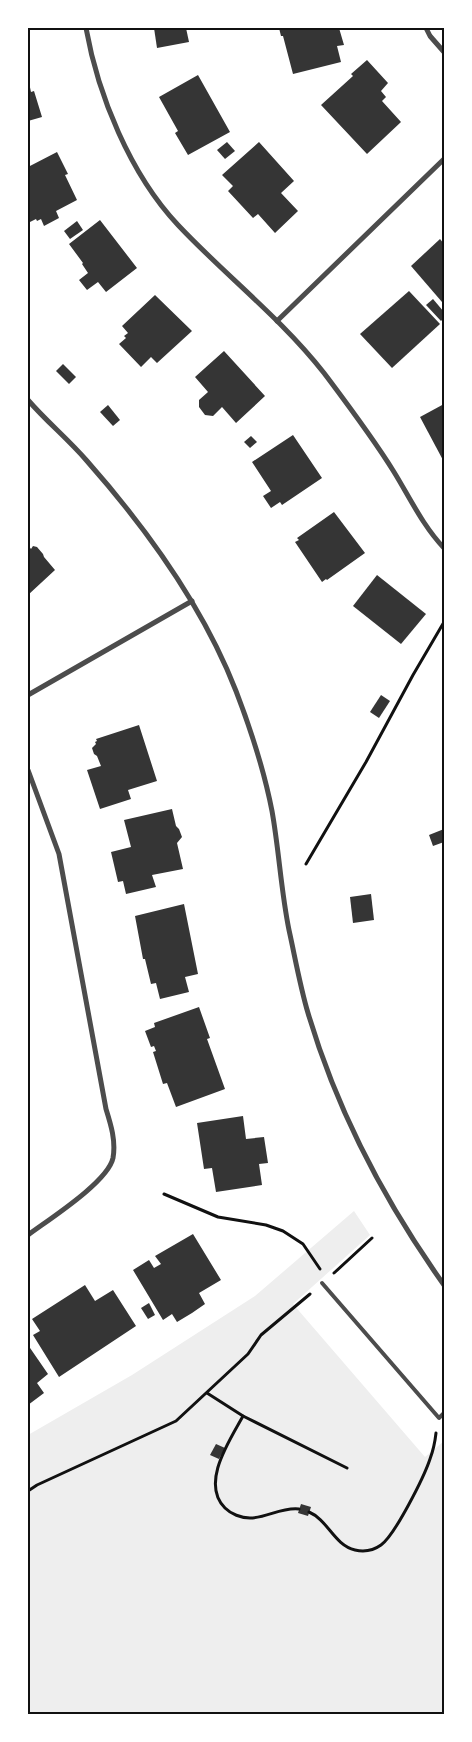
<svg xmlns="http://www.w3.org/2000/svg" width="472" height="1742" font-family="'Roboto Condensed',sans-serif">
	<rect width="100%" height="100%" fill="#fff"/>
	<path fill="#eee" d="M354,1211L370,1235L293,1304L425,1457L444,1441V1714H28V1435L132,1375L255,1296Z"/>
	<g fill="#353535">
		<path d="M154,28H186L189,42L157,48Z"/>
		<path d="M279,28H339L344,45L337,46L341,62L293,74L283,36H281Z"/>
		<path d="M367,60L388,83L381,91L386,97L382,101L401,122L367,154L321,105L353,76L351,74Z"/>
		<path d="M198,75L230,132L188,155L175,133L178,131L159,97Z"/>
		<path d="M28,78L31,92L34,91L42,117L28,121Z"/>
		<path d="M227,142L235,151L225,159L217,150Z"/>
		<path d="M259,142L294,181L281,193L298,211L275,233L258,214L253,218L228,191L233,186L222,175Z"/>
		<path d="M57,152L68,174L65,175L77,200L56,211L59,218L44,226L41,219L37,221L36,219L28,223V167Z"/>
		<path d="M100,220L137,268L106,292L98,282L87,290L79,280L88,273L82,264L83,263L69,244Z"/>
		<path d="M77,221L83,230L70,239L64,231Z"/>
		<path d="M440,239L444,244V300L442,302L411,266Z"/>
		<path d="M409,291L440,324L392,368L360,334Z"/>
		<path d="M155,295L192,331L157,363L151,357L141,367L119,344L126,338L124,336L128,333L122,326Z"/>
		<path d="M433,299L444,312V318L441,321L426,305Z"/>
		<path d="M224,351L265,396L236,423L222,407L213,416L205,415L199,407V400L208,392L195,377Z"/>
		<path d="M63,364L76,377L69,384L56,371Z"/>
		<path d="M444,404V462L420,417Z"/>
		<path d="M108,405L120,420L113,426L100,412Z"/>
		<path d="M293,435L322,478L282,505L280,502L271,508L263,496L271,491L252,462Z"/>
		<path d="M251,436L257,442L250,448L244,442Z"/>
		<path d="M334,512L365,553L327,580L326,579L322,582L295,542L299,540L297,538Z"/>
		<path d="M28,545L31,549L33,546L37,547L43,554L44,557L55,570L28,595Z"/>
		<path d="M377,575L426,614L401,644L353,606Z"/>
		<path d="M381,695L390,701L379,718L370,712Z"/>
		<path d="M139,725L157,781L128,790L131,799L100,809L87,770L101,766L97,756L94,754L92,748L96,744L95,742L97,741L96,739Z"/>
		<path d="M172,809L176,826L179,829L182,837L177,843L183,869L152,875L156,887L126,894L123,881L118,882L111,852L131,847L124,820Z"/>
		<path d="M444,829V842L433,846L429,835Z"/>
		<path d="M371,894L374,920L353,923L350,897Z"/>
		<path d="M184,904L198,974L185,977L189,992L160,999L156,983L151,984L145,959H143L135,916Z"/>
		<path d="M199,1007L210,1038L207,1039L225,1089L176,1107L167,1083L163,1084L153,1052L156,1051L154,1046L151,1047L145,1031L155,1027L154,1023Z"/>
		<path d="M243,1116L246,1139L264,1137L268,1163L259,1164L262,1185L216,1192L212,1168L204,1169L197,1123Z"/>
		<path d="M193,1234L221,1280L199,1293L205,1304L192,1313L177,1322L172,1314L163,1320L133,1270L149,1260L154,1268L161,1264L155,1256Z"/>
		<path d="M85,1285L95,1301L113,1290L136,1326L59,1377L33,1335L40,1331L32,1319Z"/>
		<path d="M149,1303L155,1315L148,1319L141,1308Z"/>
		<path d="M28,1345L48,1374L37,1383L44,1393L28,1405Z"/>
		<path d="M216,1444L225,1448L219,1459L210,1455Z"/>
		<path d="M301,1504L311,1507L308,1516L298,1513Z"/>
	</g>
	<g fill="none" stroke-linecap="round" stroke-linejoin="round">
		<g stroke="#111" stroke-width="3">
			<path d="M306,864L366,762L413,675L444,622"/>
			<path d="M164,1194L218,1217L266,1225L283,1231L303,1244L320,1269"/>
			<path d="M334,1273L372,1238"/>
			<path d="M207,1393L243,1416L347,1468"/>
			<path d="M243,1416C230,1440 200,1483 225,1508C231,1514 241,1518 250,1518C267,1518 281,1507 299,1509"/>
			<path d="M28,1491L37,1485L176,1421L248,1354L261,1335L310,1294"/>
			<path d="M309,1512C328,1520 334,1545 355,1550C364,1552 374,1550 381,1545C395,1535 424,1477 430,1459C433,1451 435,1442 436,1433"/>
		</g>
		<path stroke="#4c4c4c" stroke-width="4" d="M322,1283L439,1418L444,1413"/>
		<g stroke="#4c4c4c" stroke-width="5">
			<path d="M86,28C98,95 130,174 178,225C225,275 281,318 324,373C348,405 373,438 394,472C410,498 423,526 444,548"/>
			<path d="M426,28L430,36L444,52"/>
			<path d="M277,321L444,159"/>
			<path d="M28,400C46,421 68,439 87,461C147,529 203,606 236,691C251,730 264,770 272,811C279,850 281,891 289,930C295,957 300,986 308,1013C337,1111 385,1202 444,1285"/>
			<path d="M28,695L192,601"/>
			<path d="M28,770L59,854L106,1109C111,1125 116,1141 113,1158C108,1182 48,1220 28,1235"/>
		</g>
	</g>
	<rect width="472" height="1742" fill="none" stroke="#ffffff" stroke-width="58"/>
	<rect x="29" y="29" width="414" height="1684" fill="none" stroke="#111" stroke-width="2"/>
</svg>
